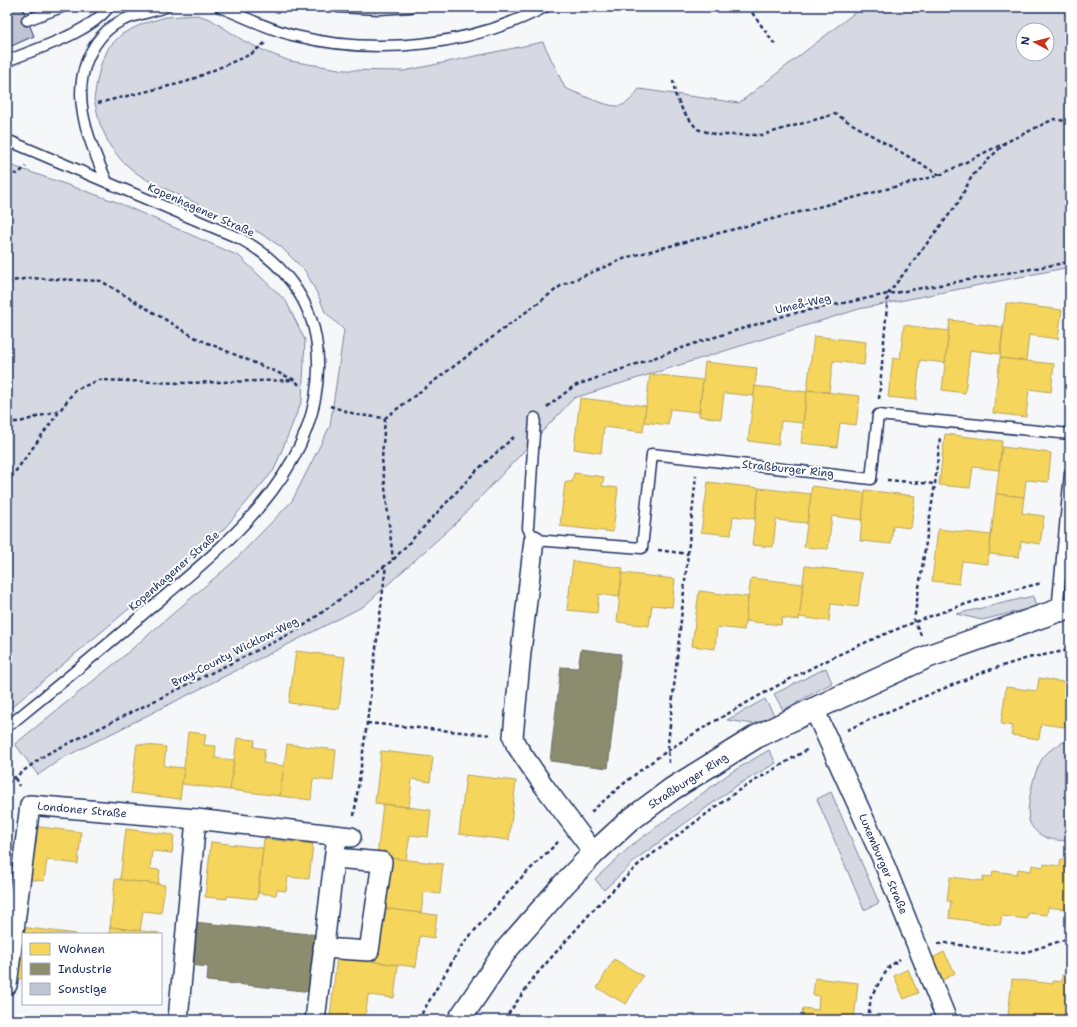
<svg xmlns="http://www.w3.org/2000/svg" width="1077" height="1027" font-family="'Shantell Sans',sans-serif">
	<rect width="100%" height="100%" fill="#f6f7f9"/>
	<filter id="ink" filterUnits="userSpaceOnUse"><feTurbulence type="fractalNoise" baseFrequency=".025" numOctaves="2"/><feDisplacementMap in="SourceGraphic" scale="8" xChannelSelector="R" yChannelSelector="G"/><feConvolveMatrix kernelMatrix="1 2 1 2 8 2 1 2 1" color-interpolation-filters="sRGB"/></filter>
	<g filter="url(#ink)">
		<g fill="#d6d9e2" stroke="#7884a0" fill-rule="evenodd">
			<path d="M862,7H1070V267L859,309L574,398L456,523L364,606L61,759L38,775L15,744L119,660L233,562L292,501L330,426L344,330L325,312L319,297L306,272L280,246L260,233L149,181L135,172L122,161L110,146L100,124L94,99L97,81L101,64L109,47L122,34L142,24L166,17L197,15L210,19L244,41L269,53L290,61L345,70L404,71L543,42L565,88C577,93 607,107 618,106C628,105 634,96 639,89L739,103ZM1023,30H1047V54H1023Z"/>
			<path d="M7,164L114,201L239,256L286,301L305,340L302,400L274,470L223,530L7,711Z"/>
			<path d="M1033,596L1036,607L982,620L956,614Z"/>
			<path d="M826,668L832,683L783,710L774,694Z"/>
			<path d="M765,699L775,717L760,725L727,720Z"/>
			<path d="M1063,742H1070V840C1055,842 1037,838 1030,823C1026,814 1030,795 1032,786C1034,777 1039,761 1046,754C1050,749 1058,746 1063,742Z"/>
			<path d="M769,750L776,763L736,786L639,857L604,890L595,879L632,845L730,773Z"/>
			<path d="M831,792L879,903L864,910L817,799Z"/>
		</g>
		<g fill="#f6d55c" stroke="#b4a35d">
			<path d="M1006,303L1062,310L1058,339L1029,335L1026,361L1000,358Z"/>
			<path d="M950,320L1003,327L1000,354L970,350L965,393L942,390Z"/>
			<path d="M904,325L949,331L945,363L920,360L916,400L888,397L893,358L900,359Z"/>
			<path d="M814,336L866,342L864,365L833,361L829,392L807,390Z"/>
			<path d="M1000,358L1054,364L1051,392L1029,389L1026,417L993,413Z"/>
			<path d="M705,362L757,368L754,396L724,393L721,419L699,416Z"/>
			<path d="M650,374L703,380L699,412L670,409L668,425L644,422Z"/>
			<path d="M755,386L807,392L803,423L781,421L778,445L748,441Z"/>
			<path d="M807,390L860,396L856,425L840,423L837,447L801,443Z"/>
			<path d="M580,398L646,406L643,432L604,427L601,453L574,449Z"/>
			<path d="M945,434L1002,441L999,470L973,467L970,488L939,485Z"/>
			<path d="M1002,447L1051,453L1048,482L1026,480L1024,497L996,494Z"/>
			<path d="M574,473L604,477L602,486L618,488L613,532L560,526L565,482H572Z"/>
			<path d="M708,482L759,488L755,519L733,516L731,535L701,532Z"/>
			<path d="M812,486L865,493L862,520L832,516L828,549L804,547Z"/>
			<path d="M759,488L811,494L807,523L776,520L773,547L752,545Z"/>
			<path d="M865,490L915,496L911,528L893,526L891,544L860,541Z"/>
			<path d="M996,494L1024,497L1022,513L1044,516L1040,544L1021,541L1019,557L989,554Z"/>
			<path d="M938,529L991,535L988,564L962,561L959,584L932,581Z"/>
			<path d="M573,561L623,568L619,597L599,594L597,613L567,610Z"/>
			<path d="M805,566L862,573L858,607L831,604L829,621L799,617Z"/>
			<path d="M622,573L675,579L672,607L652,605L649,626L617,622Z"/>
			<path d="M751,578L803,584L799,620L782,618L781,625L745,621Z"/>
			<path d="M699,591L748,597L744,630L717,627L715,649L692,646Z"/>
			<path d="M296,651L345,657L339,709L289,703Z"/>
			<path d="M1039,678L1070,683V718H1066L1065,727L1041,724L1039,739L1011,735L1013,726L1001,724L1006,687L1037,691Z"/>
			<path d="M188,732L206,734L204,745L216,746L215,758L234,760L230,790L182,784Z"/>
			<path d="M237,738L255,740L254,747L265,749L263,763L284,766L280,796L230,790Z"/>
			<path d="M137,744L166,747L164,766L184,768L180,799L131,793Z"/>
			<path d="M287,744L336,750L333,781L313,779L311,800L280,796Z"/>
			<path d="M381,751L433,757L430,782L412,779L409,807L375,803Z"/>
			<path d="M466,775L516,781L509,840L459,834Z"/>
			<path d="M383,804L431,810L428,837L410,835L406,860L377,857Z"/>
			<path d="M32,826L81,832L78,864L47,860L44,881L26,879Z"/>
			<path d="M126,829L174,835L172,853L152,851L150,869L160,870L158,884L120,880Z"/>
			<path d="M264,839L313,844L309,879L288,877L286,891L277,890L276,895L258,893Z"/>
			<path d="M211,842L263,848L257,899L227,896V899L205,897Z"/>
			<path d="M391,858L443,864L440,894L424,892L421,913L385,909Z"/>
			<path d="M1061,859L1070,860V910L1048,907L1047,915L1028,913L1027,919L1002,916L1000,925L949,918L951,901H947L950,877L983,881V876L992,877L993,871L1017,874L1018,869L1031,871L1032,865L1044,867V864L1060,866Z"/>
			<path d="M115,879L165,885L161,913L143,911L140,931L110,927Z"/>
			<path d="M381,908L437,915L434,938L420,936L416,967L375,962Z"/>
			<path d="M21,927L76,934H23V979L16,978Z"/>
			<path d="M110,927L159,933V934H109Z"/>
			<path d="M944,952L955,973L941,981L930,959Z"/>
			<path d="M337,957L398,965L394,998L368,995L365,1020H351L330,1017Z"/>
			<path d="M614,959L643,976L626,1004L597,988Z"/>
			<path d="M908,969L918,993L904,999L894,976Z"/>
			<path d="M1062,975L1070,976V1020L1052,1019L1051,1020H1038L1008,1016L1012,979L1053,984V981L1062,982Z"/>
			<path d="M815,978L858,983L854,1020L801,1019L803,1008L818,1010L819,996L813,995Z"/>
		</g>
		<g fill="#8c8c6e" stroke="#6a7069">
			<path d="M581,649L621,654L608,768L550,761L561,667L578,668Z"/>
			<path d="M194,922L319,935L313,992L207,981L208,967L190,965Z"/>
		</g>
		<path fill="#c0c4d3" stroke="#1b2f5e" d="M7,7H22L34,36L7,48Z"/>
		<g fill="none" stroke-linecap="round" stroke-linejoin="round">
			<defs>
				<g id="service">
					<path d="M220,7C245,17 270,30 296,36C377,56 471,46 545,7"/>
					<path d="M338,7L380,9L411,7"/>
					<path d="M27,20L62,7"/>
					<path d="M7,61C38,48 88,34 109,7"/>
					<path d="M7,140L241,239C281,261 312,299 317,346C330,464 228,543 147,611C101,650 54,689 7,727"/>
					<path d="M107,182C88,138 66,90 95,45C101,36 109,27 119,22C132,15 152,12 166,7"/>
					<path d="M535,418L528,528L534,540L642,548L652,454L871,479L878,415L1070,434"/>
					<path d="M1057,611L1070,473"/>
				</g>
				<g id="minor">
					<path d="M534,540L521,652L513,737L516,745L544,786L594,853"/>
					<path d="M814,709L881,856L947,1020"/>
					<path d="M323,948L369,951L382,862L335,858"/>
					<path d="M7,985L30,805L196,819L351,837"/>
					<path d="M178,1020L196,819"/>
					<path d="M315,1020L337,836"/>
				</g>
				<path id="tertiary" d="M459,1020L507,949L565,883L594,853L629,821L672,789L756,737L814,709L929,656L1057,611L1070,609"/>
			</defs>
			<use href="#service" stroke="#1b2f5e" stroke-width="13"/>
			<use href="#minor" stroke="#1b2f5e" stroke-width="22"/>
			<use href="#tertiary" stroke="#1b2f5e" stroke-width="25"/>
			<g stroke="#1b2f5e" stroke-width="2.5" stroke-dasharray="4 3" stroke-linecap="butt">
				<path d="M748,7L776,46"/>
				<path d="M673,80L675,94L683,111L697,129L717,135H762L835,114L940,175"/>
				<path d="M98,103L186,82L251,54L265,43"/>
				<path d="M7,172L17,174L26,167"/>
				<path d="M7,282L29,278L101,281L196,338L295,380L299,385"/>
				<path d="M879,399L888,294L958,203L972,176L1005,143"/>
				<path d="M330,406L358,415L385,418L562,285L628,257L940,175L990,150L1054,119L1070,122"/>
				<path d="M547,407L574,386L702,341L790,314L888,294L1070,262"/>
				<path d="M385,418L382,459L393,560"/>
				<path d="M7,422H20L60,410"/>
				<path d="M887,480L935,484"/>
				<path d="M7,483L75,390L99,380L182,383L294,380"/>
				<path d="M658,550L688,554"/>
				<path d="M921,635L914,620L935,484L940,437"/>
				<path d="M367,723L492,735"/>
				<path d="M847,730L882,714L986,671L1028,658L1070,650"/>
				<path d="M669,763L668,744L696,476"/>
				<path d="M15,778L19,786"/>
				<path d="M7,783L45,755L298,630L393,560L476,471L516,435"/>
				<path d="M591,812C616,790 641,768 669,750C692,734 717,720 741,706C837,651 934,608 1042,583"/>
				<path d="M354,816L367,723L386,565"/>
				<path d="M938,944L946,943L1004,952H1026L1070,938"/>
				<path d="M418,1020L462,945L517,882L559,841"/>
				<path d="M504,1020L535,976L595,908L639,864L736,792L808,749"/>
				<path d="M868,1020L871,996L889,967L900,959"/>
			</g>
			<use href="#service" stroke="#fff" stroke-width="10"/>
			<use href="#minor" stroke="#fff" stroke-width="19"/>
			<use href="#tertiary" stroke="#fff" stroke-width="22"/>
		</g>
	</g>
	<g text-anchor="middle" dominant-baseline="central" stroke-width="4" stroke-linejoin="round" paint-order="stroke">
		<g font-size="11" fill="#1b2f5e" stroke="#fff">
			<text transform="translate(201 210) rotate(24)">Kopenhagener Straße</text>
			<text transform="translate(803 304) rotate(-13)">Umeå-Weg</text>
			<text transform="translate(788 469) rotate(6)">Straßburger Ring</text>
			<text transform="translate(174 571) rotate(-41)">Kopenhagener Straße</text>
			<text transform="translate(235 652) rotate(-27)">Bray-County Wicklow-Weg</text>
			<text transform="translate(688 781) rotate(-33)">Straßburger Ring</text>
			<text transform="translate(82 810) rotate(5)">Londoner Straße</text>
			<text transform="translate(883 864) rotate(67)">Luxemburger Straße</text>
		</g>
	</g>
	<rect width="1077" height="1027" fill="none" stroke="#fff" stroke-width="24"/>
	<rect x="12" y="12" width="1053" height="1003" fill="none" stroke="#1b2f5e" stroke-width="1.5" filter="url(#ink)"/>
	<rect x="22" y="933" width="140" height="72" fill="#ffffff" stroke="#a4acbf"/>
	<rect x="30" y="943" width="20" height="12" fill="#f6d55c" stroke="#a4acbf"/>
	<text x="58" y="953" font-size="12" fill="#1b2f5e">Wohnen</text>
	<rect x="30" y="963" width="20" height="12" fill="#8c8c6e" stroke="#a4acbf"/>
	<text x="58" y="973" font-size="12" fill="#1b2f5e">Industrie</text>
	<rect x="30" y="983" width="20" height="12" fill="#c0c4d3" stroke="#a4acbf"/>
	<text x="58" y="993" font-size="12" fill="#1b2f5e">Sonstige</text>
	<g transform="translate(1035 42) rotate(277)"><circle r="19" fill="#ffffff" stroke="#a4acbf"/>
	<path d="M0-3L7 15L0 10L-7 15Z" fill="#c8321e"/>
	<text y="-6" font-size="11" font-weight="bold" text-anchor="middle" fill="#1b2f5e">N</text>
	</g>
</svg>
